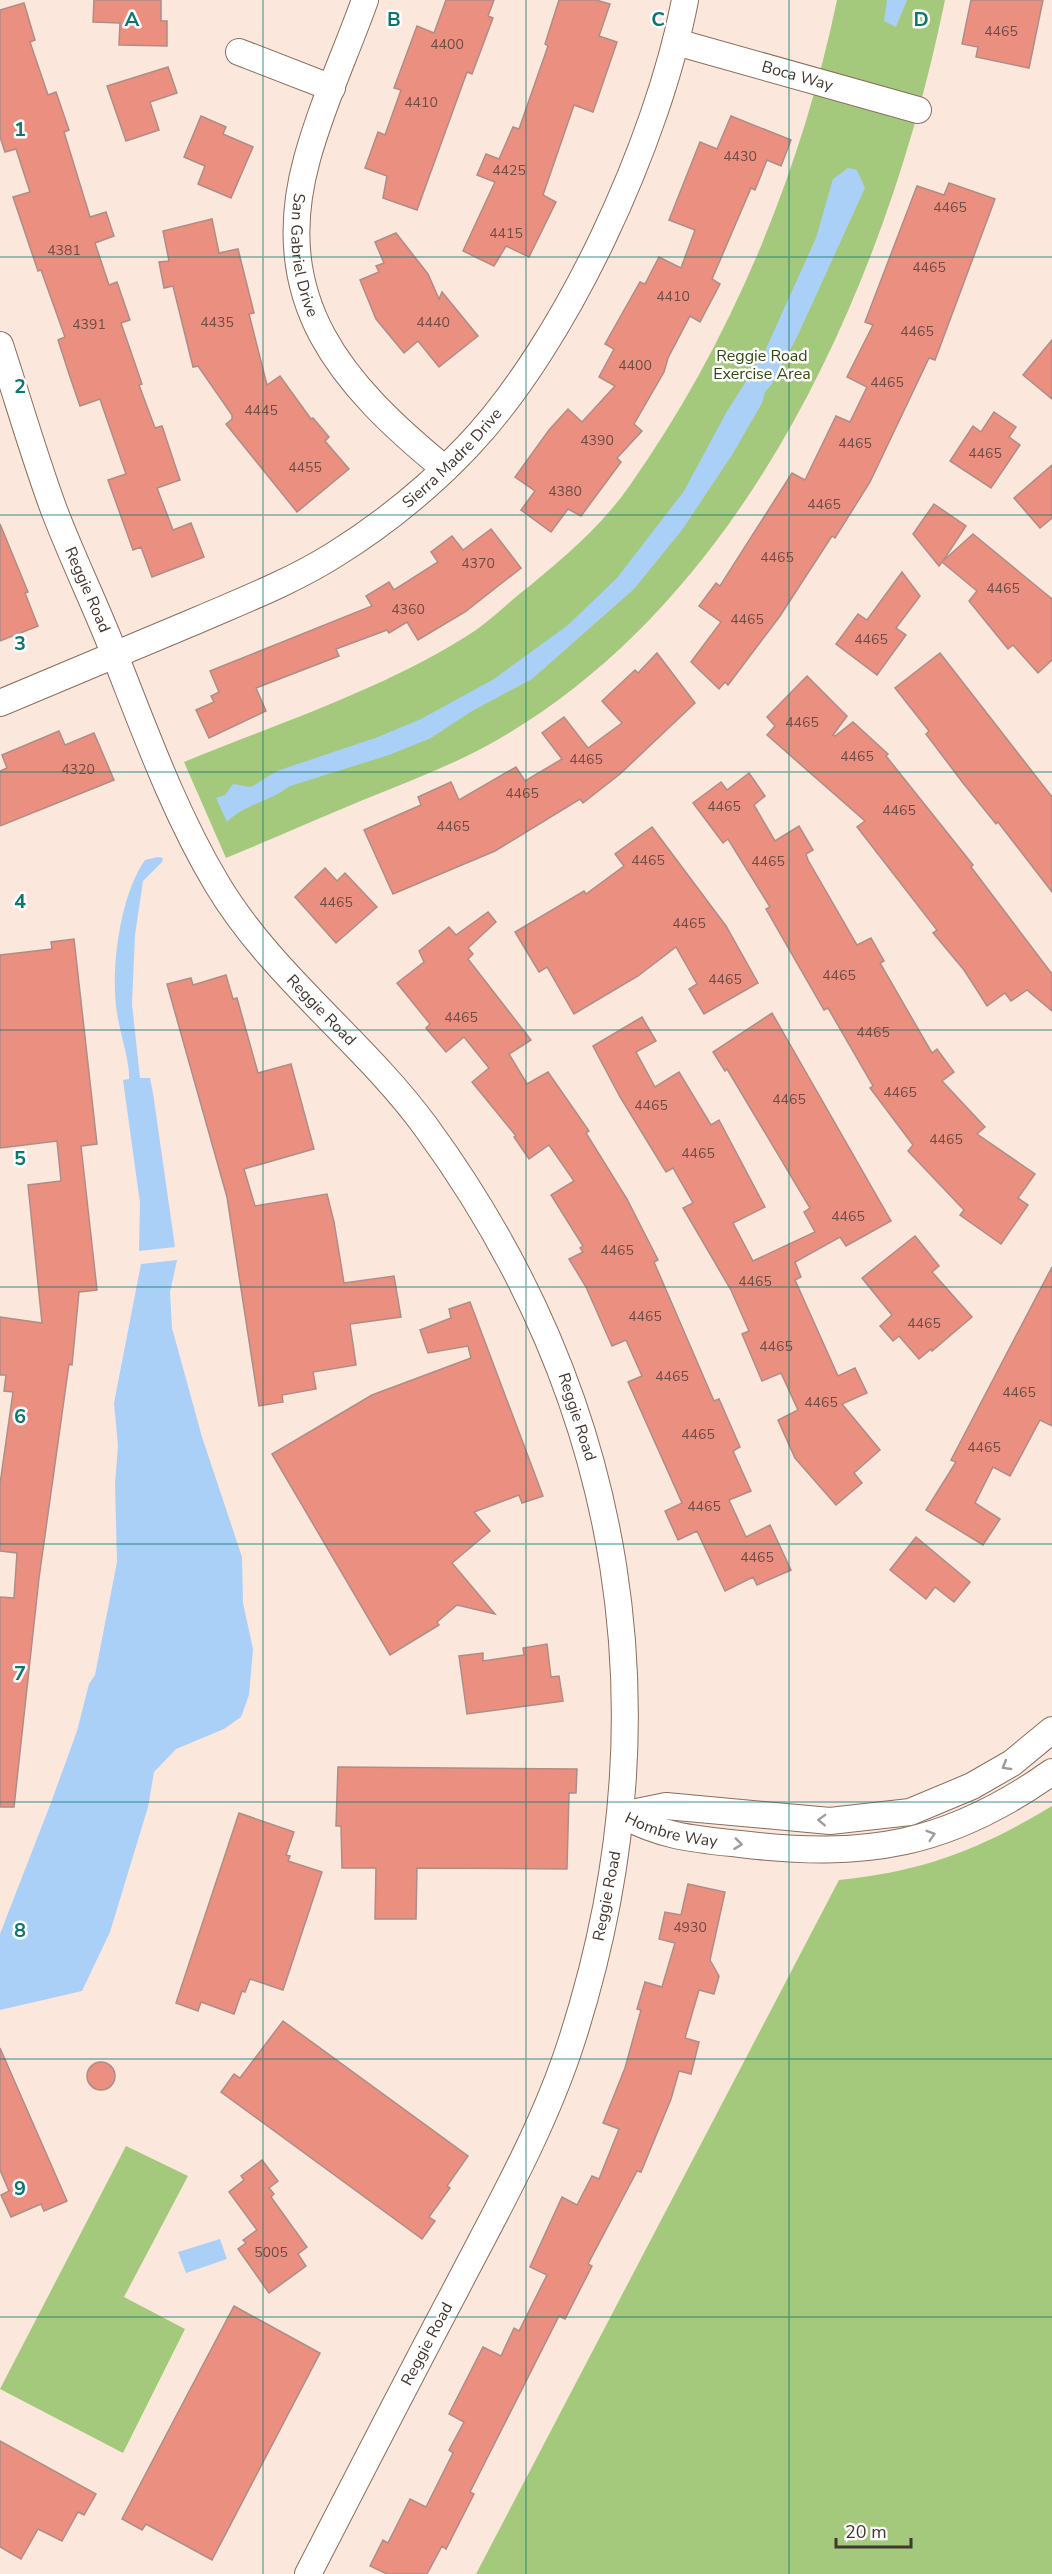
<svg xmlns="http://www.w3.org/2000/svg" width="1052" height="2574" font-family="'Nunito Sans',sans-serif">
	<rect width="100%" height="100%" fill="#fbe7dc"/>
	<g fill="#a4c97c">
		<path d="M837,0H945C890,270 755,585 509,733C463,761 413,780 363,800C317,819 272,839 226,858L184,762C279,723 390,687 476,630C490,620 504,607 517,596C557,564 598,530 628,488C730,344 801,173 837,0Z"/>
		<path d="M1052,1806V2574H476L839,1880C925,1871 979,1850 1052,1806Z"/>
		<path d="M126,2146L188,2176L124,2297L185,2329L123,2453L0,2389Z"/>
	</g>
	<g fill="#aad0f8">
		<path d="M887,0H907L896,27L884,21Z"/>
		<path d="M848,168L857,170L865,188L797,337L772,384L765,392L762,403L732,455L682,530L634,589L532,679L472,711L431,738L389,755L290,786C269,802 245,804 227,822L216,798L225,795L233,784L251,787L277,771L378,737L421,719L494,679L568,625L617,578L684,491L726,413L764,353L816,238L833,179Z"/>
		<path d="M158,857L163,858L162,862L143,881L135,935L132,1004L140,1078H150L153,1093L175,1247L139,1251L140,1203L123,1080L129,1079V1072C127,1052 120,1033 117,1013C110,971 120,895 145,860Z"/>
		<path d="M177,1260L170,1292L172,1328L202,1437L242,1557L243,1603L253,1649L249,1695L241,1717L224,1729L176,1749L154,1772L148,1807L110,1932L82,1991L0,2010V1934L52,1800L77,1731L89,1684L95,1675L117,1562L115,1484L118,1446L114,1403L141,1264Z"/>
		<path d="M220,2239L227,2259L186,2273L178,2252Z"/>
	</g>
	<g fill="#eb8f81" stroke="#af8d86" stroke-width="1.5">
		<path d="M94,0H161V21H167V46L119,45L120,23L93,22Z"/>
		<path d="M446,0H494L488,16L493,18L472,74L467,72L417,210L383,198L387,176L365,168L378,132L385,135L401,90L394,88L417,26L434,33Z"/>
		<path d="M559,0H596L610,4L599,36L617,42L593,112L574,105L543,195L556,202L529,257L506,246L494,266L463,251L495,182L477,175L486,154L499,159L513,127L519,129L548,46L545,44Z"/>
		<path d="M971,0H1043L1029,68L976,57L978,47L962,44Z"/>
		<path d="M24,3L35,40L30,42L48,95L56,92L69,130L64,132L90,217L106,212L114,236L95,243L109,285L117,282L130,320L121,323L142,384L139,385L155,428L162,426L180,480L157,488L173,530L191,523L204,557L152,577L141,547L133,550L108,480L126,474L103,408L100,399L80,406L70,377L58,340L65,337L41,270L38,271L13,197L30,192L16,149L5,152L0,137V10Z"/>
		<path d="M168,67L177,93L150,102L159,130L126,141L107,86Z"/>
		<path d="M201,116L226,127L223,134L253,147L231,198L198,184L205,166L184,157Z"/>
		<path d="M731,116L791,140L781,166L767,160L755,190L751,188L712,279L720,284L700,322L690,316L668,358L664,372L634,424L642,431L617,458L621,462L581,516L568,509L551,532L521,510L535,491L515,477L549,430L568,409L582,422L615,386L599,377L614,349L605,344L640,282L645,284L659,257L681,268L695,230L669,220L700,142L717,149Z"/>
		<path d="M949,183L995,199L935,360L929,358L870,482L835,538L832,536L780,616L728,685L725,682L719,689L691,662L721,622L699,606L716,583L720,586L792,473L805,480L836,416L850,422L867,387L847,377L873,325L865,322L917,186L944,195Z"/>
		<path d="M212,219L219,253L238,249L254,313L249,314L267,385L280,376L311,419L313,418L329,437L325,441L349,469L297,512L226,424L232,419V415L198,366L193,367L173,286L164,288L159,262L169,261L163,231Z"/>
		<path d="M396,233L428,274L439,299L442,292L478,336L439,367L418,341L404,353L376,319L360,280L379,272L376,266L384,263L375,242Z"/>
		<path d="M1052,340V399L1023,375Z"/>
		<path d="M994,412L1016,427L1009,437L1020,445L991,488L950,461L973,426L981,432Z"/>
		<path d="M1052,465V518L1040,528L1014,498Z"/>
		<path d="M934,504L966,526L943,561L973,534L1052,599V660L1038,673L1013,645L1008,649L969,601L977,591L942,562L939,566L913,534Z"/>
		<path d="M0,524L28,592L25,593L38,626L0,641Z"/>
		<path d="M491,529L521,568L465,612L418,640L407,622L389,633L387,630L336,649L339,656L256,688L266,711L209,738L196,710L214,702L211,696L219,692L210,671L372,606L366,596L389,582L394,590L438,562L431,552L452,536L463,550Z"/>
		<path d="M902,572L920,596L896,628L906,635L877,675L836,644L858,614L867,620Z"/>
		<path d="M657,653L695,703L620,774L583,803L580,799L495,851L393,894L364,830L421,805L418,797L451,782L459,800L516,767L525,781L562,759L542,733L564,717L588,748L622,723L602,701L635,670L638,673Z"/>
		<path d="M940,653L1052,797V892L998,822L996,824L963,783L926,734L929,731L895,688Z"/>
		<path d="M807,676L847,716L833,735L835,736L853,722L888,754L886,756L973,865L971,867L1052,974V1011L1027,990L1011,1001L1005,993L987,1006L964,970L933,933L937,930L857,827L865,821L767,735L775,726L767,717Z"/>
		<path d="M59,731L65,745L94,733L114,780L0,826V771L7,768L2,755Z"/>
		<path d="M749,773L765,796L754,805L775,841L799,826L813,850L806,854L808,860L857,945L871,938L884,961L880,963L932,1053L937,1049L954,1072L942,1081L985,1127L977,1134L1035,1174L1018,1198L1028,1205L1001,1244L960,1215L964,1210L908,1151L913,1145L870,1088L873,1086L828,1008L824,1010L766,909L770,907L728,839L723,843L693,803L721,782L727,790Z"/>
		<path d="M652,827L726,926L758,983L704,1014L689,989L697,984L676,947L638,976L574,1014L547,967L539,972L515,932L584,891L586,894L624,866L615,854Z"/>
		<path d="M325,868L337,881L345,873L377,907L336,943L295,897Z"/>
		<path d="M488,912L496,922L468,948L473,954L468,959L531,1040L509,1054L527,1084L548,1072L589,1131L586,1133L627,1199L658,1260L654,1262L714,1401L719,1399L740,1447L733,1451L751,1491L729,1500L746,1537L770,1525L791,1570L757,1585L753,1577L725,1591L697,1531L678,1540L665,1511L682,1503L628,1382L642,1376L626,1340L612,1346L586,1287L569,1259L583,1252L580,1248L583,1246L551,1195L574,1181L549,1145L529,1159L514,1137L516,1136L472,1082L489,1068L464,1037L446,1052L426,1028L430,1024L397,983L424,962L419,951L449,927L456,935Z"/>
		<path d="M74,939L97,1144L81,1146L97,1290L79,1292L72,1365L69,1364L39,1578L14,1807H0V1597L14,1598L17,1553L0,1551V1484L13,1392L4,1391L6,1375H0V1317L42,1323L28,1185L61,1181L57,1141L0,1148V955L52,949L51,942Z"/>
		<path d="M226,975L233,999L237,998L258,1073L291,1064L314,1149L244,1169L255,1206L327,1194L334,1222L344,1283L394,1276L401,1317L350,1324L356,1365L313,1372L316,1389L282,1395L283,1402L259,1406L227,1197L167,984L191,978L193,985Z"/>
		<path d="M772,1013L891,1221L846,1246L840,1237L795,1262L801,1277L795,1280L838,1376L855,1368L867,1393L842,1404L880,1450L854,1473L862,1483L836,1505L795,1458L778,1420L798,1410L781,1373L762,1381L742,1334L749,1331L731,1290L683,1208L693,1203L673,1168L666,1172L620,1097L593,1046L642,1017L656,1041L636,1052L655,1087L679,1072L711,1125L719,1120L765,1207L733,1223L753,1261L815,1232L804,1212L810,1208L727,1069L725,1071L713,1052Z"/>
		<path d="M915,1236L939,1266L932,1272L972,1317L932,1351L931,1349L919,1359L899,1336L893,1341L880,1326L892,1315L862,1278Z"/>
		<path d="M1052,1267V1426L1040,1420L1010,1476L993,1467L975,1503L1000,1519L983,1545L926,1510L956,1462L951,1460Z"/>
		<path d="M470,1302L543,1496L522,1503L519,1495L474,1512L490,1531L452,1563L495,1614L457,1605L437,1622L439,1625L390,1655L272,1454L372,1395L471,1358L468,1346L428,1353L420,1330L451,1318L449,1309Z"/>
		<path d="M916,1537L970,1582L954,1602L935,1587L926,1599L890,1570Z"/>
		<path d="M547,1644L551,1677L559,1676L563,1701L467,1714L459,1656L483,1653V1661L524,1655L523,1648Z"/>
		<path d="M338,1767L577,1769L576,1793H569L567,1869L417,1868L416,1919H375L376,1868H342L341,1826H336Z"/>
		<path d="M239,1813L294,1832L286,1855L290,1856L288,1861L322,1872L283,1990L250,1979L245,1992L242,1991L234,2014L201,2002L198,2011L176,2003Z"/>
		<path d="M688,1884L725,1892L710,1960L719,1976L714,1994L699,1990L685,2038L699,2042L691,2074L679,2071L671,2099L641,2172L637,2171L588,2264L592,2266L565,2319L559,2316L470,2492L474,2494L446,2549L442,2546L427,2574H387L370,2566L383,2540L388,2543L410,2499L426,2507L453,2453L449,2450L464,2422L449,2414L483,2347L501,2356L514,2328L519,2331L547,2275L530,2267L562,2197L577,2205L592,2176L599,2179L619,2129L603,2123L625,2068L641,2010L637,2009L645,1982L662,1987L675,1943L659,1939L665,1912L681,1915Z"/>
		<path d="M283,2021L468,2156L447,2186L450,2188L429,2217L435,2221L422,2239L221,2092L234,2074L240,2078Z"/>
		<path d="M0,2048L67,2201L44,2211L41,2204L11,2217L1,2195L9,2191L0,2170Z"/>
		<circle cx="101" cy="2076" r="14"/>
		<path d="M262,2160L278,2181L269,2188L274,2194L271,2197L307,2247L298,2254L306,2266L269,2293L238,2249L246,2243L243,2240L257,2230L229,2192L244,2180L241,2176Z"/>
		<path d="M234,2306L320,2353L212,2560L146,2524L142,2530L122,2519Z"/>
		<path d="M0,2441L96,2494L84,2515L78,2512L62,2541L38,2529L21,2559L0,2547Z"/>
	</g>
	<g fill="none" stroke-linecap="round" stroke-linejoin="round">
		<defs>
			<g id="minor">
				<path id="s1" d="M365,0C346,53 322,104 307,159C268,301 341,384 445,469"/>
				<path id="s2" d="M676,42L918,110"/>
				<path d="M239,52L332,88"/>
				<path id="s3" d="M0,345C18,400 34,456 54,510C73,560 97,608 116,658C146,734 175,814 217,884C272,976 363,1041 426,1127C627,1402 676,1719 571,2043C543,2129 498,2208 456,2289C406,2383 357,2479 308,2574"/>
				<path id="s4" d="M0,703C66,675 132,648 198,620C244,600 291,582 334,555C384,524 427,489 467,447C567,342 658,141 685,0"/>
				<path d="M622,1815L666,1806L830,1821L910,1812L972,1786L1012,1763L1052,1730"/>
				<path id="s5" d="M622,1815C664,1837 693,1839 740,1844C865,1859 948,1846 1052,1772"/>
			</g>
		</defs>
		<use href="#minor" stroke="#8a6e5e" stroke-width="28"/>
		<use href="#minor" stroke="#fff" stroke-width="26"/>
	</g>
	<defs><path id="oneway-chevron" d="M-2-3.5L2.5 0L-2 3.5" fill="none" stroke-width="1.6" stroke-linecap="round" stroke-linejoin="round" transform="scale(1.5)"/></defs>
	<g stroke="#a19b97">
		<use href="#oneway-chevron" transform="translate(1006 1766) rotate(149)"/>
		<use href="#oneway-chevron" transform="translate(822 1820) rotate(-178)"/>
		<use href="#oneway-chevron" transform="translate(931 1835) rotate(-17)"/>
		<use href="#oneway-chevron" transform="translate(738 1844) rotate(7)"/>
	</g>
	<path fill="none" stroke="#0f766e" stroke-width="1.5" stroke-opacity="0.55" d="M263,0V2574M526,0V2574M789,0V2574M0,257H1052M0,515H1052M0,772H1052M0,1030H1052M0,1287H1052M0,1544H1052M0,1802H1052M0,2059H1052M0,2317H1052"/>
	<g text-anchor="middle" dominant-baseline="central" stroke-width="5" stroke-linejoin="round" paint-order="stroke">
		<g font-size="14" fill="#6d4d44">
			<text x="1001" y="31">4465</text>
			<text x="447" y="44">4400</text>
			<text x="421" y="102">4410</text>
			<text x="740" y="156">4430</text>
			<text x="509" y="170">4425</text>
			<text x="950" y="207">4465</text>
			<text x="506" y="233">4415</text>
			<text x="64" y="250">4381</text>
			<text x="929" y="267">4465</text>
			<text x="673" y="296">4410</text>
			<text x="217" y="322">4435</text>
			<text x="433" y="322">4440</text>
			<text x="89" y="324">4391</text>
			<text x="917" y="331">4465</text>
			<text x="635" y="365">4400</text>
			<text x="887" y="382">4465</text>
			<text x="261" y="410">4445</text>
			<text x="597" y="440">4390</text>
			<text x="855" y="443">4465</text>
			<text x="985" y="453">4465</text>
			<text x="305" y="467">4455</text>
			<text x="565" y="491">4380</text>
			<text x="824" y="504">4465</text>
			<text x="777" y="557">4465</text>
			<text x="478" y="563">4370</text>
			<text x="1003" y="588">4465</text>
			<text x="408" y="609">4360</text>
			<text x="747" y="619">4465</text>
			<text x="871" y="639">4465</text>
			<text x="802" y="722">4465</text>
			<text x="857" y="756">4465</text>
			<text x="586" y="759">4465</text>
			<text x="78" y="769">4320</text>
			<text x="522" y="793">4465</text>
			<text x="724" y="806">4465</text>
			<text x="899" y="810">4465</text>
			<text x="453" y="826">4465</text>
			<text x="648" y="860">4465</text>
			<text x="768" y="861">4465</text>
			<text x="336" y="902">4465</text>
			<text x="689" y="923">4465</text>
			<text x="839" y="975">4465</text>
			<text x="725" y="979">4465</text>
			<text x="461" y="1017">4465</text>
			<text x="873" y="1032">4465</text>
			<text x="900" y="1092">4465</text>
			<text x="789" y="1099">4465</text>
			<text x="651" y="1105">4465</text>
			<text x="946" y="1139">4465</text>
			<text x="698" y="1153">4465</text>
			<text x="848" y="1216">4465</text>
			<text x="617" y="1250">4465</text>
			<text x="755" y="1281">4465</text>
			<text x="645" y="1316">4465</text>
			<text x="924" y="1323">4465</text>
			<text x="776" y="1346">4465</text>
			<text x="672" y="1376">4465</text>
			<text x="1019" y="1392">4465</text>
			<text x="821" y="1402">4465</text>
			<text x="698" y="1434">4465</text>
			<text x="984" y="1447">4465</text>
			<text x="704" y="1506">4465</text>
			<text x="757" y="1557">4465</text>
			<text x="690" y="1927">4930</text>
			<text x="271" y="2252">5005</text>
		</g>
		<g font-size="16" fill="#43372f" stroke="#fff">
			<text stroke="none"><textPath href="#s2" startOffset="126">Boca Way</textPath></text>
			<text stroke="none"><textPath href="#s1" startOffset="267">San Gabriel Drive</textPath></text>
			<text stroke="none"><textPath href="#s4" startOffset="519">Sierra Madre Drive</textPath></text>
			<text stroke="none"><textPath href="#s3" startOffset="260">Reggie Road</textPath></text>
			<text stroke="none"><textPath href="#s3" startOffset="746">Reggie Road</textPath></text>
			<text transform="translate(577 1417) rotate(72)">Reggie Road</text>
			<text stroke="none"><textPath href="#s5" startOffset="52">Hombre Way</textPath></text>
			<text transform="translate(607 1896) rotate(-79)">Reggie Road</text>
			<text transform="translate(427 2344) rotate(-62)">Reggie Road</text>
		</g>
		<g font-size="16" fill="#31490f" stroke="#fff">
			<text x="762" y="356">Reggie Road<tspan x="762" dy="18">Exercise Area</tspan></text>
		</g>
	</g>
	<g font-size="20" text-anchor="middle" font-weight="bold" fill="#0f766e" stroke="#fff" stroke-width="5" stroke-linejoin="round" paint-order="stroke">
		<text x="132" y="26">A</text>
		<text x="394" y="26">B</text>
		<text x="658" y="26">C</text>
		<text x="921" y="26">D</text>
		<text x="20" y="136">1</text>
		<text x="20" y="393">2</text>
		<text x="20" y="650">3</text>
		<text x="20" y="908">4</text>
		<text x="20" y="1165">5</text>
		<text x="20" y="1423">6</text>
		<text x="20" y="1680">7</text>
		<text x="20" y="1937">8</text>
		<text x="20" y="2195">9</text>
	</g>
	<path d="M836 2538v9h75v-9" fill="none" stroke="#43372f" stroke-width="3"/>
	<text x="845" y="2538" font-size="18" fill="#43372f" stroke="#ffffff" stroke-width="4.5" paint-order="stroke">20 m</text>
</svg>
